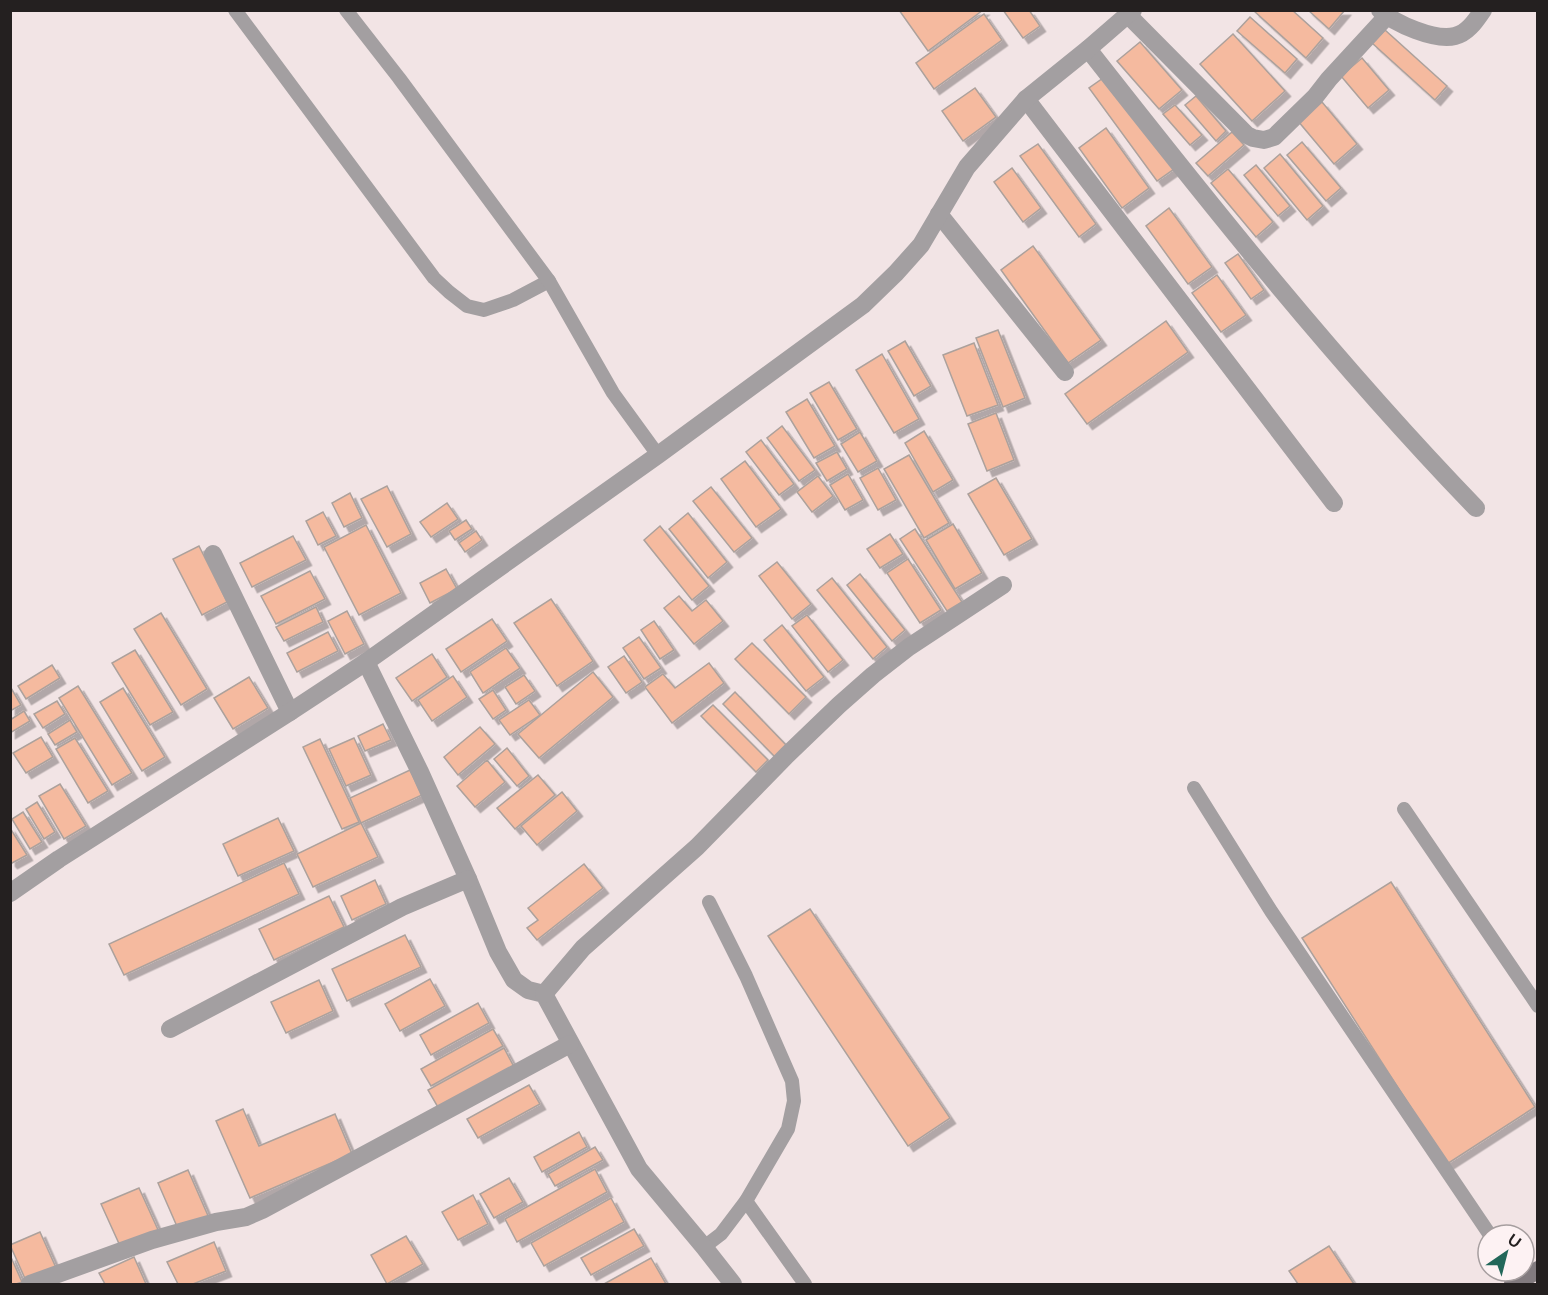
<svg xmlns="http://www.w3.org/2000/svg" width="1548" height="1295" font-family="Raleway,sans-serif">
	<defs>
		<filter id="shadow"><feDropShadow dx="5.5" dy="5.5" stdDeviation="0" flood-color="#0004"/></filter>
	</defs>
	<rect width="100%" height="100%" fill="#f2e4e5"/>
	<g fill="#f5ba9f" stroke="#aca19c" stroke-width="1.5" filter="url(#shadow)">
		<path d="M899,10H983L928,51Z"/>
		<path d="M1003,10H1029L1040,26L1023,38Z"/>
		<path d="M1255,10H1292L1323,38L1306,58L1254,11Z"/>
		<path d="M1308,10H1345L1329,29Z"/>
		<path d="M984,14L1002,40L934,89L916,63Z"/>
		<path d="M1250,17L1297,59L1285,73L1237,31Z"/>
		<path d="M1385,30L1447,86L1435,100L1372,43Z"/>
		<path d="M1233,34L1285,91L1252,121L1200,64Z"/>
		<path d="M1140,42L1182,90L1159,109L1117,61Z"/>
		<path d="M1362,58L1389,90L1368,108L1341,76Z"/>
		<path d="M1106,76L1174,169L1157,181L1089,88Z"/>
		<path d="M975,88L996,117L963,141L942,111Z"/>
		<path d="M1196,96L1226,131L1216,141L1185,105Z"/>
		<path d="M1322,102L1357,144L1334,164L1298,121Z"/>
		<path d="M1175,105L1202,135L1190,145L1163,114Z"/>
		<path d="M1106,128L1149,188L1122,208L1079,148Z"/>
		<path d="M1232,132L1244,145L1208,176L1196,163Z"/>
		<path d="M1302,142L1341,188L1326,201L1287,155Z"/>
		<path d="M1038,144L1096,224L1079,237L1020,156Z"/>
		<path d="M1280,154L1323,206L1307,220L1264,168Z"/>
		<path d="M1256,165L1290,206L1278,216L1244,175Z"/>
		<path d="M1012,168L1041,208L1023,222L994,182Z"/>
		<path d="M1228,169L1273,222L1256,237L1211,183Z"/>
		<path d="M1169,208L1212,267L1188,284L1146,226Z"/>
		<path d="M1033,246L1101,340L1068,363L1001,270Z"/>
		<path d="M1238,254L1264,290L1251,299L1225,263Z"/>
		<path d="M1217,275L1246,315L1221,332L1192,293Z"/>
		<path d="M1166,321L1188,352L1087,424L1065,394Z"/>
		<path d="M998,330L1025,398L1003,407L976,338Z"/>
		<path d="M905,341L931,386L914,396L888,351Z"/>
		<path d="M974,343L998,405L967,416L943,355Z"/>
		<path d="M882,354L919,419L894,433L856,370Z"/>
		<path d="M829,382L857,429L838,440L810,393Z"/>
		<path d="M807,399L835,446L814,458L786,412Z"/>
		<path d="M996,413L1014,460L987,471L968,424Z"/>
		<path d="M782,426L815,470L799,481L767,438Z"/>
		<path d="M924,431L953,480L933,492L905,443Z"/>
		<path d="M860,432L877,461L858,472L841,444Z"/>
		<path d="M761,440L794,484L779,495L746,452Z"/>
		<path d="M837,452L847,469L827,481L816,463Z"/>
		<path d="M909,455L949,523L924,538L884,469Z"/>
		<path d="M745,461L781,509L756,527L721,479Z"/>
		<path d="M878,468L896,500L878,510L860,478Z"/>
		<path d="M848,474L863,500L845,510L830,485Z"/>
		<path d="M818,476L833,496L812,512L797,492Z"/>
		<path d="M996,478L1032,539L1004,555L968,494Z"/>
		<path d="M387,486L411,534L387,547L361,499Z"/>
		<path d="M711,487L752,538L734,552L693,501Z"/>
		<path d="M350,493L362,518L344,527L332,503Z"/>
		<path d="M447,503L458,519L431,537L420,522Z"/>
		<path d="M323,512L336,536L318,545L306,521Z"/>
		<path d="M688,513L727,562L708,578L669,529Z"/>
		<path d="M466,520L472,529L455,540L449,531Z"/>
		<path d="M953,524L982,573L955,589L926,540Z"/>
		<path d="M366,525L401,593L359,615L324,547Z"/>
		<path d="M660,526L709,586L692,600L644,540Z"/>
		<path d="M915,529L962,602L947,611L900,539Z"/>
		<path d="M476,531L482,540L465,552L459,543Z"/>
		<path d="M890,534L903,554L880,568L867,549Z"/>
		<path d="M293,536L306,560L252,587L240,563Z"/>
		<path d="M199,546L227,602L202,615L173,559Z"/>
		<path d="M908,559L941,610L920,623L887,573Z"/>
		<path d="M777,562L811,604L792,619L759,576Z"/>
		<path d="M446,569L457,589L430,603L420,583Z"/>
		<path d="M310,571L325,599L276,624L261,596Z"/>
		<path d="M860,574L905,630L892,641L847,585Z"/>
		<path d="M832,578L887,647L873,659L817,590Z"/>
		<path d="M679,596L692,611L706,600L723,621L694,644L664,608Z"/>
		<path d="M551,599L593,661L557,686L514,623Z"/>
		<path d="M316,607L323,622L284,641L276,627Z"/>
		<path d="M347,611L364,644L345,654L328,621Z"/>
		<path d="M161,613L207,689L181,705L134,629Z"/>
		<path d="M807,615L843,660L828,672L792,626Z"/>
		<path d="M492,619L507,641L461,672L446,649Z"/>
		<path d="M654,621L674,650L660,659L641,630Z"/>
		<path d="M782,625L824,677L806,691L764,640Z"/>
		<path d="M328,632L338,651L297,672L287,653Z"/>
		<path d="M639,637L661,668L644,679L623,648Z"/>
		<path d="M752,643L806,697L789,714L735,659Z"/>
		<path d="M506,648L520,668L483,693L470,672Z"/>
		<path d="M135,650L173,712L150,725L112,663Z"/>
		<path d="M432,654L447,677L412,701L396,678Z"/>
		<path d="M624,656L642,682L626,693L608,667Z"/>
		<path d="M709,663L724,683L672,723L645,687L663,674L675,688Z"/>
		<path d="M52,665L60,678L26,699L18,686Z"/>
		<path d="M593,672L613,697L539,758L518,734Z"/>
		<path d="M524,675L535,691L516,704L505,687Z"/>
		<path d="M453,676L467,697L432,721L418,700Z"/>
		<path d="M249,677L268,708L233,729L214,698Z"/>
		<path d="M78,686L132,773L112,785L59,698Z"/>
		<path d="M11,688L21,705L10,711V688Z"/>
		<path d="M123,688L165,757L142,771L100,702Z"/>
		<path d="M493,690L506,710L493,719L479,699Z"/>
		<path d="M735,692L787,746L775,757L723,704Z"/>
		<path d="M529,700L540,715L510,735L499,720Z"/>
		<path d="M57,701L65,714L43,728L34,714Z"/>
		<path d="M713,705L768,760L756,772L701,716Z"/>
		<path d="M24,711L30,721L10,733V720Z"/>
		<path d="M70,720L77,732L55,745L48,734Z"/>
		<path d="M383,724L391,740L365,751L358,736Z"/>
		<path d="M480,727L495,744L458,775L444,757Z"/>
		<path d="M41,737L53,757L26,773L13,753Z"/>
		<path d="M75,738L108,791L88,803L56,749Z"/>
		<path d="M354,738L371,775L346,786L329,749Z"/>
		<path d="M320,739L359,822L342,829L303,747Z"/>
		<path d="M507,748L529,776L517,786L494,759Z"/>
		<path d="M487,760L505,782L475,807L457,786Z"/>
		<path d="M410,770L422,795L361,823L350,798Z"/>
		<path d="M538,775L555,795L515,829L497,808Z"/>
		<path d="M60,784L86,826L64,839L39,796Z"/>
		<path d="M562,792L577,811L537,845L521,826Z"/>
		<path d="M37,802L55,832L44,839L26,809Z"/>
		<path d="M23,812L42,842L30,849L12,819Z"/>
		<path d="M278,818L294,851L238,876L223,844Z"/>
		<path d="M361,823L378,857L313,887L297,854Z"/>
		<path d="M10,828L27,855L12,863L10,861Z"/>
		<path d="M284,863L299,894L124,975L109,944Z"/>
		<path d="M584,864L603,888L537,940L527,928L538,920L528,908Z"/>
		<path d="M375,880L386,904L352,920L341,896Z"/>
		<path d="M1391,882L1535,1107L1447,1164L1302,938Z"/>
		<path d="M329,896L344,927L274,960L259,929Z"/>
		<path d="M810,909L950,1118L908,1146L768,936Z"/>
		<path d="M405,935L421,967L347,1001L332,969Z"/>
		<path d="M430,979L445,1006L400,1031L385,1004Z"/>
		<path d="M319,980L333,1011L286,1033L271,1002Z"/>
		<path d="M478,1003L489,1023L431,1055L420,1035Z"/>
		<path d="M493,1029L503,1046L431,1086L421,1069Z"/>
		<path d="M504,1048L514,1067L439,1109L428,1090Z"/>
		<path d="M529,1085L540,1104L478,1138L467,1119Z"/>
		<path d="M243,1109L259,1146L335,1114L352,1154L250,1198L216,1121Z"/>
		<path d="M579,1132L587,1147L542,1172L534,1157Z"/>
		<path d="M595,1147L603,1160L555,1186L548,1174Z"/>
		<path d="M595,1169L607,1192L517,1242L505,1219Z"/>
		<path d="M188,1170L209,1218L179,1231L158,1183Z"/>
		<path d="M509,1178L523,1202L494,1218L480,1194Z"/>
		<path d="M139,1188L159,1232L121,1248L101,1204Z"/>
		<path d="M473,1195L488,1224L458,1240L442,1212Z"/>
		<path d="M611,1198L624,1222L544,1266L531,1243Z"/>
		<path d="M634,1229L644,1246L591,1275L581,1258Z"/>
		<path d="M40,1232L57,1270L27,1283L10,1245Z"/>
		<path d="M406,1236L423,1264L387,1284L371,1255Z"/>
		<path d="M214,1242L226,1271L193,1284H178L167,1262Z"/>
		<path d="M1329,1246L1354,1284H1298L1289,1271Z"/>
		<path d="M10,1255L22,1282L16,1284H10Z"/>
		<path d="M134,1257L146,1284H105L99,1273Z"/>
		<path d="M651,1258L666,1284H604Z"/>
	</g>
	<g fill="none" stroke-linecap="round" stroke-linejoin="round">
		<g stroke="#a39fa1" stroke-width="14">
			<path d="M235,10L434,278L449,292L467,306L484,310L513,300L549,281"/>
			<path d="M346,10L399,78L549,281L613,393L658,455"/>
			<path d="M1194,788L1271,911L1490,1235"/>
			<path d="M1404,809L1538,1006"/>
			<path d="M746,1201L805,1284"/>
			<path d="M704,1247L721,1234L746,1201L788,1129L794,1101L792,1081L746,976L709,902"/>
		</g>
		<g stroke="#a39fa1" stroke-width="18">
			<path d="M1380,10C1395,24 1435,41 1455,36C1468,33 1476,20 1483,10"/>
			<path d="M1128,15L1247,135L1253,138L1264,140L1274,137L1315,97L1329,79L1387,16"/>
			<path d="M1088,49C1212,207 1337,364 1476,508"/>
			<path d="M1026,99L1334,503"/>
			<path d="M939,214L1065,372"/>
			<path d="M213,554L290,712"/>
			<path d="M366,662L420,772L468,879L498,952L514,980L528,990L544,994L639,1169L704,1247L733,1284"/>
			<path d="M10,893L59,859L290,712L366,662L658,455L863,305L896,273L921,245L967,167L1026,99L1088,49L1133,10"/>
			<path d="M544,994L583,948L697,847L787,755L839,705L873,675L909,647L1003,585"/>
			<path d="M170,1029L402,907L468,879"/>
			<path d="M30,1284L152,1240L216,1222L246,1217L262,1210L570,1044"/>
		</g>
		<path stroke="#827b7f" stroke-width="18" d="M1513,1284L1538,1270"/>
	</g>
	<rect width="1548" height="1295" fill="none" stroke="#242020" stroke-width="24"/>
	<g transform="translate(1506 1253) rotate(35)"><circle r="28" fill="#fdf2f3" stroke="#a69e9f" stroke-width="1.5"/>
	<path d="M0-4.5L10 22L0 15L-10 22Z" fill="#226759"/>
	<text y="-9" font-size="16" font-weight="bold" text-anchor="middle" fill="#242020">U</text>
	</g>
</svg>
